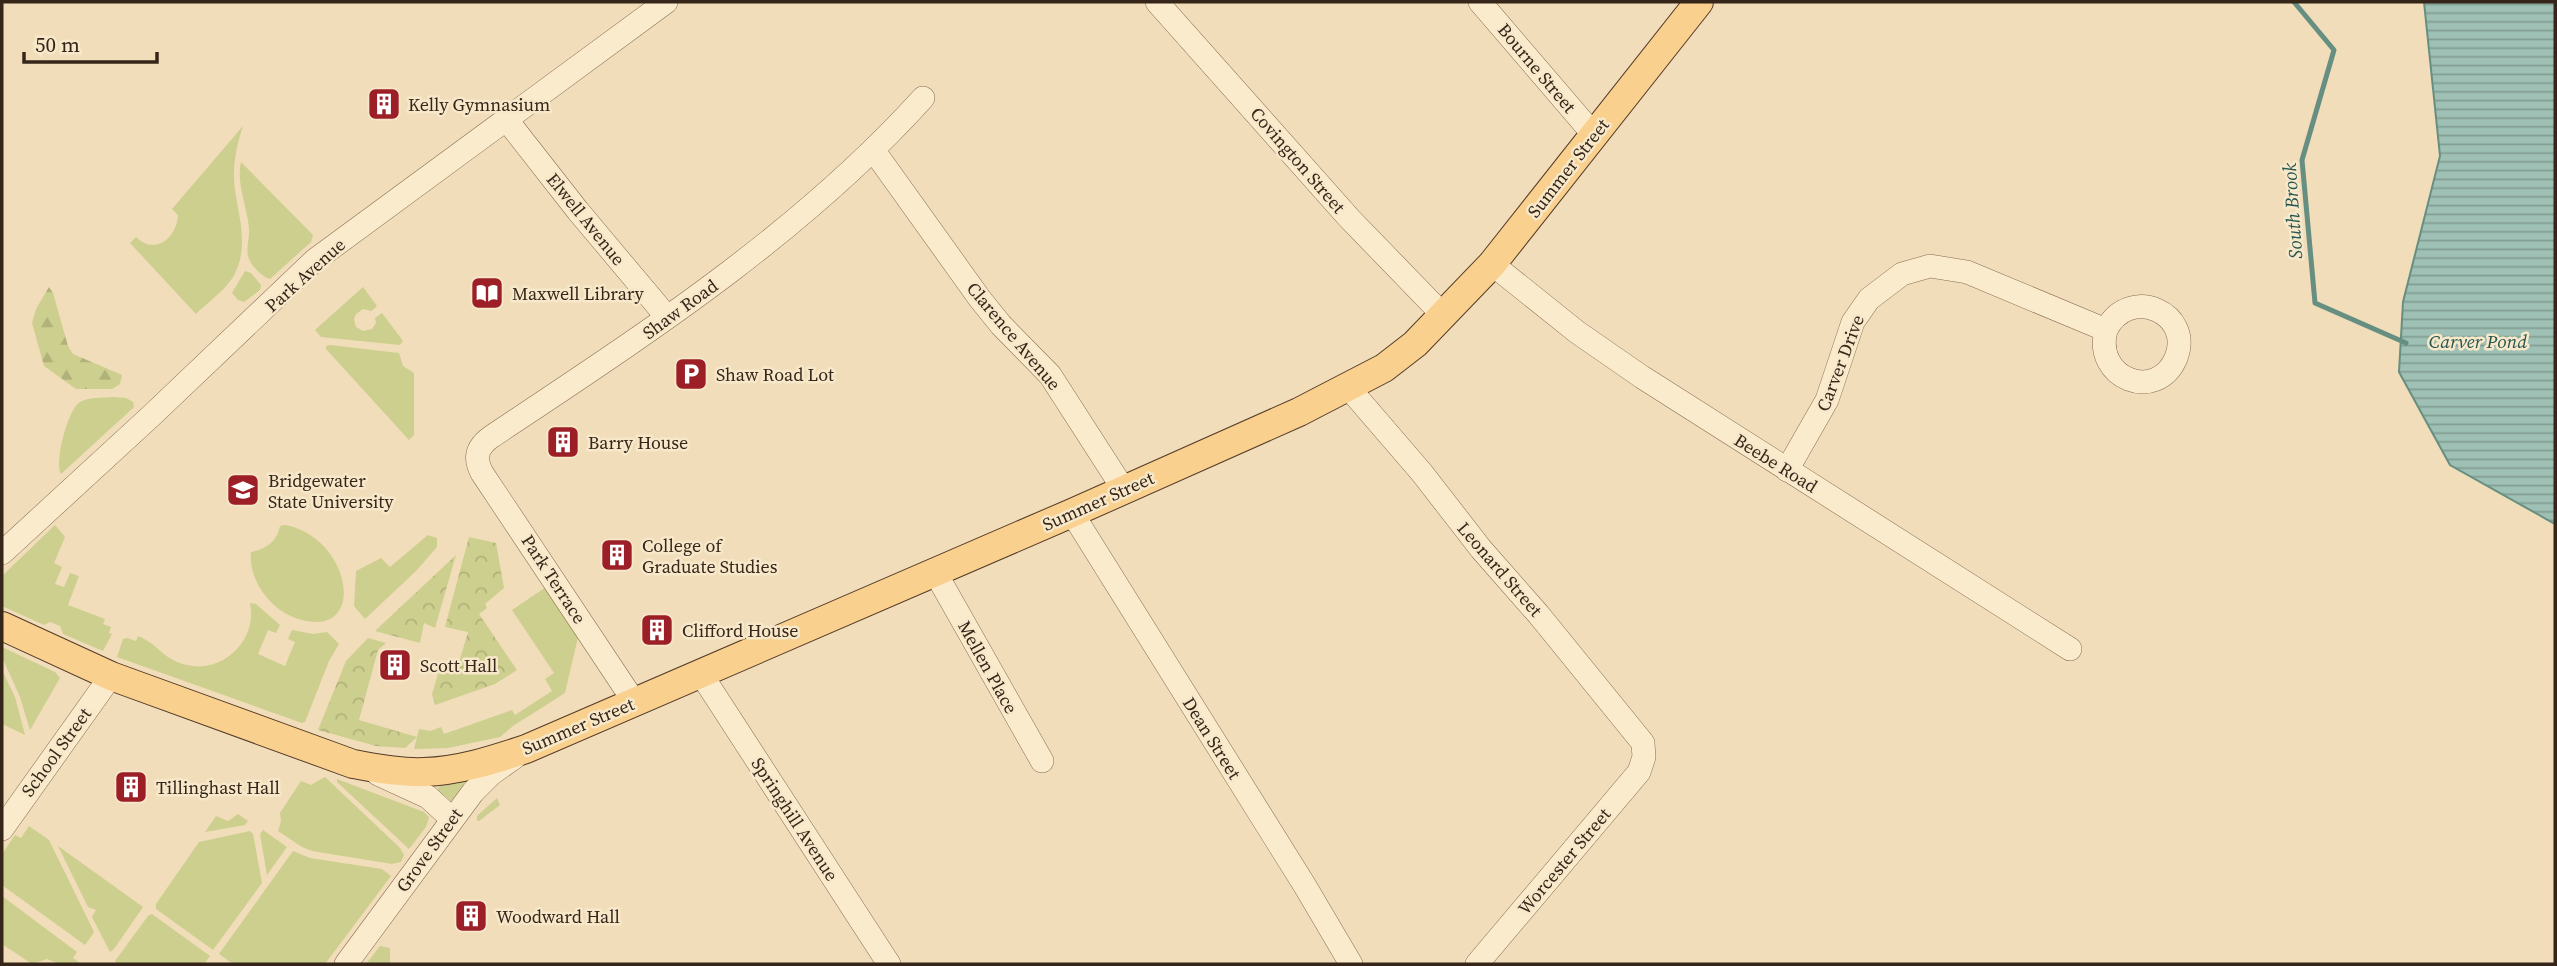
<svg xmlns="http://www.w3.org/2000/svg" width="2557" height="966" font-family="'Source Serif 4',serif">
	<defs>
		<pattern id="forest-firs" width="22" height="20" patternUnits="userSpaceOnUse" patternTransform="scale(1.75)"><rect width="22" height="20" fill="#cccf8e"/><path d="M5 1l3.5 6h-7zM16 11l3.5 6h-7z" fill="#b0b27a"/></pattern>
		<pattern id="park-crowns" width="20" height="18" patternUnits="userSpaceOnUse" patternTransform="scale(1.75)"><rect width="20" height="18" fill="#cccf8e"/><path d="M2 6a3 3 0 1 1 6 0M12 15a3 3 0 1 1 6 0" fill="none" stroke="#b0b27a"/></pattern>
		<pattern id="water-rules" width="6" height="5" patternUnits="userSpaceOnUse" patternTransform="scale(1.75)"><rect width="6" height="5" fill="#9fc1b5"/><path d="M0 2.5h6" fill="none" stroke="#829d92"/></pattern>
	</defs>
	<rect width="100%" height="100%" fill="#f1ddba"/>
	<g fill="#cccf8e">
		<path d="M243,126C236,147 232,168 235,190C239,217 248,245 236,271C229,288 209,301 196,314L130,243L136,237C155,256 177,238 178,215L172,209Z"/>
		<path d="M241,162L313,235L311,242L270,279C262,277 250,265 248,256C246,247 250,237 249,228C247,206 236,183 241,162Z"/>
		<path d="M245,271L251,273L261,285L260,290L244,302L238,300L232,293Z"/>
		<path d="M363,287L377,306L371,311L363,309L356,314L354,319L356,327L363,331L372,329L376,323L375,318L382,313L403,341L400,345L321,337L315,330Z"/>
		<path d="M330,345L399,353L403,366L414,373V435L409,440L326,349V346Z"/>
		<path d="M113,397L126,398L133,402L134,407L61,474C54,462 68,409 80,402C88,397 103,398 113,397Z"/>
		<path d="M55,525L65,537L54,563L62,567L55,584L64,587L70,573L79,576L68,605L105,619L103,624L111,627L109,633L112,634L103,651L63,634L60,626L50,622L44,625L2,606V576Z"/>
		<path d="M285,525C351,537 368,637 302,620C290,617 278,610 270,601C258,588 249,570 251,552C266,549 277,542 280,526Z"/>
		<path d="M428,535L437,538V547L416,571L365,619L354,606L356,571L381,558L390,567Z"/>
		<path d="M546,587L578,637L565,693L513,726L500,737L448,748L414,749L419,729L430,731L441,727L444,734L512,710L515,715L552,691L545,679L554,673L512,610Z"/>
		<path d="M250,603L256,604L280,625L276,633L268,630L258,654L285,666L295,642L288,639L292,630L313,634L327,632L339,644L329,661L305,722L302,723L117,657L123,639L127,638L136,641L138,636C158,644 162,658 183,664C221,676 258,641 250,603Z"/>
		<path d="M2,647L55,672L60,678L30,730L20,697L2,657Z"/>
		<path d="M2,670L15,697L25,735L2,724Z"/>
		<path d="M325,777L400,848L404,855L401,862L392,864L312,851L302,847L278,831L281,821L280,813L301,781L311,785Z"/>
		<path d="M337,779L424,812L429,817L426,827L409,849L337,782Z"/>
		<path d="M465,782L451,801L437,789L440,786Z"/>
		<path d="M497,798L500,805L479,821H477V816Z"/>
		<path d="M238,814L248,821L245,825L205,832L216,816L228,821Z"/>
		<path d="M29,826L49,840L94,932L85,945L2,885V854L15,835L21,838Z"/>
		<path d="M263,830L287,847L267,875L260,834Z"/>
		<path d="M250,831L253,834L262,883L213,950L156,909V904L199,842Z"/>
		<path d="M58,846L143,907L114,949L110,952L92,917L96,910L88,907Z"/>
		<path d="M293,851L310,858L382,869L391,876L325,964H233L219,954Z"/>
		<path d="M2,896L77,952L73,958L81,964H59L47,959L32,964L2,944Z"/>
		<path d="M152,914L210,956L204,964H116L115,961L148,916Z"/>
		<path d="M380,946L390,948V964H366Z"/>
	</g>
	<path fill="url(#forest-firs)" d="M49,287L53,293L68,346L73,354L122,375L120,384L112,389H76L44,366L32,323L36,309Z"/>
	<g fill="url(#park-crowns)">
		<path d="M469,537L496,543L504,588L485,604L487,608L479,614L517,670L495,684L435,705L432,694L441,664L458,666L468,632L445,627Z"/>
		<path d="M456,555L435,628L424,623L420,643L375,631Z"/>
		<path d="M368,638L386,643L378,650L359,720L417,737L405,748L376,746L318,730L346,661Z"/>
	</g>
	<path fill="url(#water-rules)" stroke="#668f82" stroke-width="2" d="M2424,2H2555V524L2450,465L2399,372L2403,302L2440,156Z"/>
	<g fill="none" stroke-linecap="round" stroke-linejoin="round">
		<path stroke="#668f82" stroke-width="5" d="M2294,2L2334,50L2302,160L2315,303L2406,343"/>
		<defs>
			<g id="minor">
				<path d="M1157,2L1349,218L1442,314"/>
				<path d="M1480,2L1594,135"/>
				<path d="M506,119L578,211L667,317"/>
				<path d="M874,151L980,299L1001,325L1050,375L1124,490"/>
				<path d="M1492,264L1577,332L1642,377L2070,649"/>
				<path d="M1348,387L1422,473L1481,549L1539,615L1643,743L1644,757L1639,772L1477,964"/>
				<path d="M1787,470L1827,400L1853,322L1869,299L1902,274L1930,266L1967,272L2106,330C2093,379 2157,403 2176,358C2194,313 2129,284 2106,330"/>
				<path d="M1072,513L1305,886L1351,964"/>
				<path d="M2,553L151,416L315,260L666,2"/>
				<path d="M935,572L1042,761"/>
				<path d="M701,674L889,964"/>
				<path d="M635,703L482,473C474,458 477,447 491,437C644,335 799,235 923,98"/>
				<path d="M378,774L428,797L452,819"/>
				<path d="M2,829L111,676"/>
				<path d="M346,964L473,792L491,774L515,757"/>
			</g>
			<path id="major" d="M2,626L111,676L353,764C376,768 400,773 424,772C459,771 493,760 526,749L1072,513L1299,412L1384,368L1415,344L1492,264L1699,2"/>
		</defs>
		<use href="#minor" stroke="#896c53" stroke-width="24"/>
		<use href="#major" stroke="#553b28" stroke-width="30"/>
		<use href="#minor" stroke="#fbebcd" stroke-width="23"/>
		<use href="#major" stroke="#f9d08d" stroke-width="28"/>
	</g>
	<defs>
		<symbol id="building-square" viewBox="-11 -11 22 22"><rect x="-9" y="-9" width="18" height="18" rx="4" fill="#9c1f28" stroke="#f8e8ca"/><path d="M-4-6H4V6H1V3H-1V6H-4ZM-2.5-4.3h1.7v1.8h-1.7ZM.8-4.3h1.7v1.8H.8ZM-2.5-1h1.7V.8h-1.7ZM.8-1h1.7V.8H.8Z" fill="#fff"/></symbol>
		<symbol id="library-square" viewBox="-11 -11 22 22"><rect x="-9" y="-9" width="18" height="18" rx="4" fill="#9c1f28" stroke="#f8e8ca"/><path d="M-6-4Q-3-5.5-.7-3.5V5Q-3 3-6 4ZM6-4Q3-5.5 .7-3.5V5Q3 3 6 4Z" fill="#fff"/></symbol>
		<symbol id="parking-square" viewBox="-11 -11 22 22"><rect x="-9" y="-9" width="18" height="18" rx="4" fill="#9c1f28" stroke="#f8e8ca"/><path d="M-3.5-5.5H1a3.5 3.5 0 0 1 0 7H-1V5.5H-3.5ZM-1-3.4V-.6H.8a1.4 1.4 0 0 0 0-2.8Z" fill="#fff"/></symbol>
		<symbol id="university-square" viewBox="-11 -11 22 22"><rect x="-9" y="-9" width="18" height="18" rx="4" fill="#9c1f28" stroke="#f8e8ca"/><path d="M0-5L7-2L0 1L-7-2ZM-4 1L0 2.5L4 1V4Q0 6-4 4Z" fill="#fff"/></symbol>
	</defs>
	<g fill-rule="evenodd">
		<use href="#building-square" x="365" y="85" width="38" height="38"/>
		<use href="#library-square" x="468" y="274" width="38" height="38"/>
		<use href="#parking-square" x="672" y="355" width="38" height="38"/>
		<use href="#building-square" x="544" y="423" width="38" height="38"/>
		<use href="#university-square" x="224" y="471" width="38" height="38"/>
		<use href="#building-square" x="598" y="536" width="38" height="38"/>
		<use href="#building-square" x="638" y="611" width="38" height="38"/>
		<use href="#building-square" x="376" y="646" width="38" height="38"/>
		<use href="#building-square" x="112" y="768" width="38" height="38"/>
		<use href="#building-square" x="452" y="897" width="38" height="38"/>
	</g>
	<g text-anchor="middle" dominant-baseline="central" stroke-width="5" stroke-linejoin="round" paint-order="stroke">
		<g font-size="18" fill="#36261a" stroke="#f8e8ca">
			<text transform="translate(1537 68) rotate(50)">Bourne Street</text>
			<text transform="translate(1298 160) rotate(49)">Covington Street</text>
			<text transform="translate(1568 168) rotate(-52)">Summer Street</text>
			<text transform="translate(586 219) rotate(51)">Elwell Avenue</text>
			<text transform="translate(305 275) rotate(-42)">Park Avenue</text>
			<text transform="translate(680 309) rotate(-36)">Shaw Road</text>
			<text transform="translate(1014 336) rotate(50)">Clarence Avenue</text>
			<text transform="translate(1840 363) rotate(-69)">Carver Drive</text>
			<text transform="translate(1776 463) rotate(32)">Beebe Road</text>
			<text transform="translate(1098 501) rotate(-24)">Summer Street</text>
			<text transform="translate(1500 569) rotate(49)">Leonard Street</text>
			<text transform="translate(554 579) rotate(57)">Park Terrace</text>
			<text transform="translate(988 667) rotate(61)">Mellen Place</text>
			<text transform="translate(578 726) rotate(-23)">Summer Street</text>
			<text transform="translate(1212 738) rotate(58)">Dean Street</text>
			<text transform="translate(56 752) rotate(-54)">School Street</text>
			<text transform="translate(795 819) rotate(57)">Springhill Avenue</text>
			<text transform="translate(429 850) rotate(-54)">Grove Street</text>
			<text transform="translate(1564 861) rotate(-50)">Worcester Street</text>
		</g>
		<g font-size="18" fill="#36261a" stroke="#f8e8ca" text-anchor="start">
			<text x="408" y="104">Kelly Gymnasium</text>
			<text x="512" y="293">Maxwell Library</text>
			<text x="716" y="374">Shaw Road Lot</text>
			<text x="588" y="442">Barry House</text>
			<text x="268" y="480">Bridgewater<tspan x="268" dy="21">State University</tspan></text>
			<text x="642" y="545">College of<tspan x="642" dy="21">Graduate Studies</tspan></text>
			<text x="682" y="630">Clifford House</text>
			<text x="420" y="665">Scott Hall</text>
			<text x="156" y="787">Tillinghast Hall</text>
			<text x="496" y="916">Woodward Hall</text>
		</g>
		<g font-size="19" font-style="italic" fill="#275751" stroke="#f8e8ca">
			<text transform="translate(2292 211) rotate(-94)">South Brook</text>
			<text x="2478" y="341">Carver Pond</text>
		</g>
	</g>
	<rect width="2557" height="966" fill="none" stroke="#36261a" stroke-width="7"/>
	<path d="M24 52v10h133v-10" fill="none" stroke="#36261a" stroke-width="3.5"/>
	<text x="35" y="52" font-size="21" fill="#36261a" stroke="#f8e8ca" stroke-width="5" paint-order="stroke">50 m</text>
</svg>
